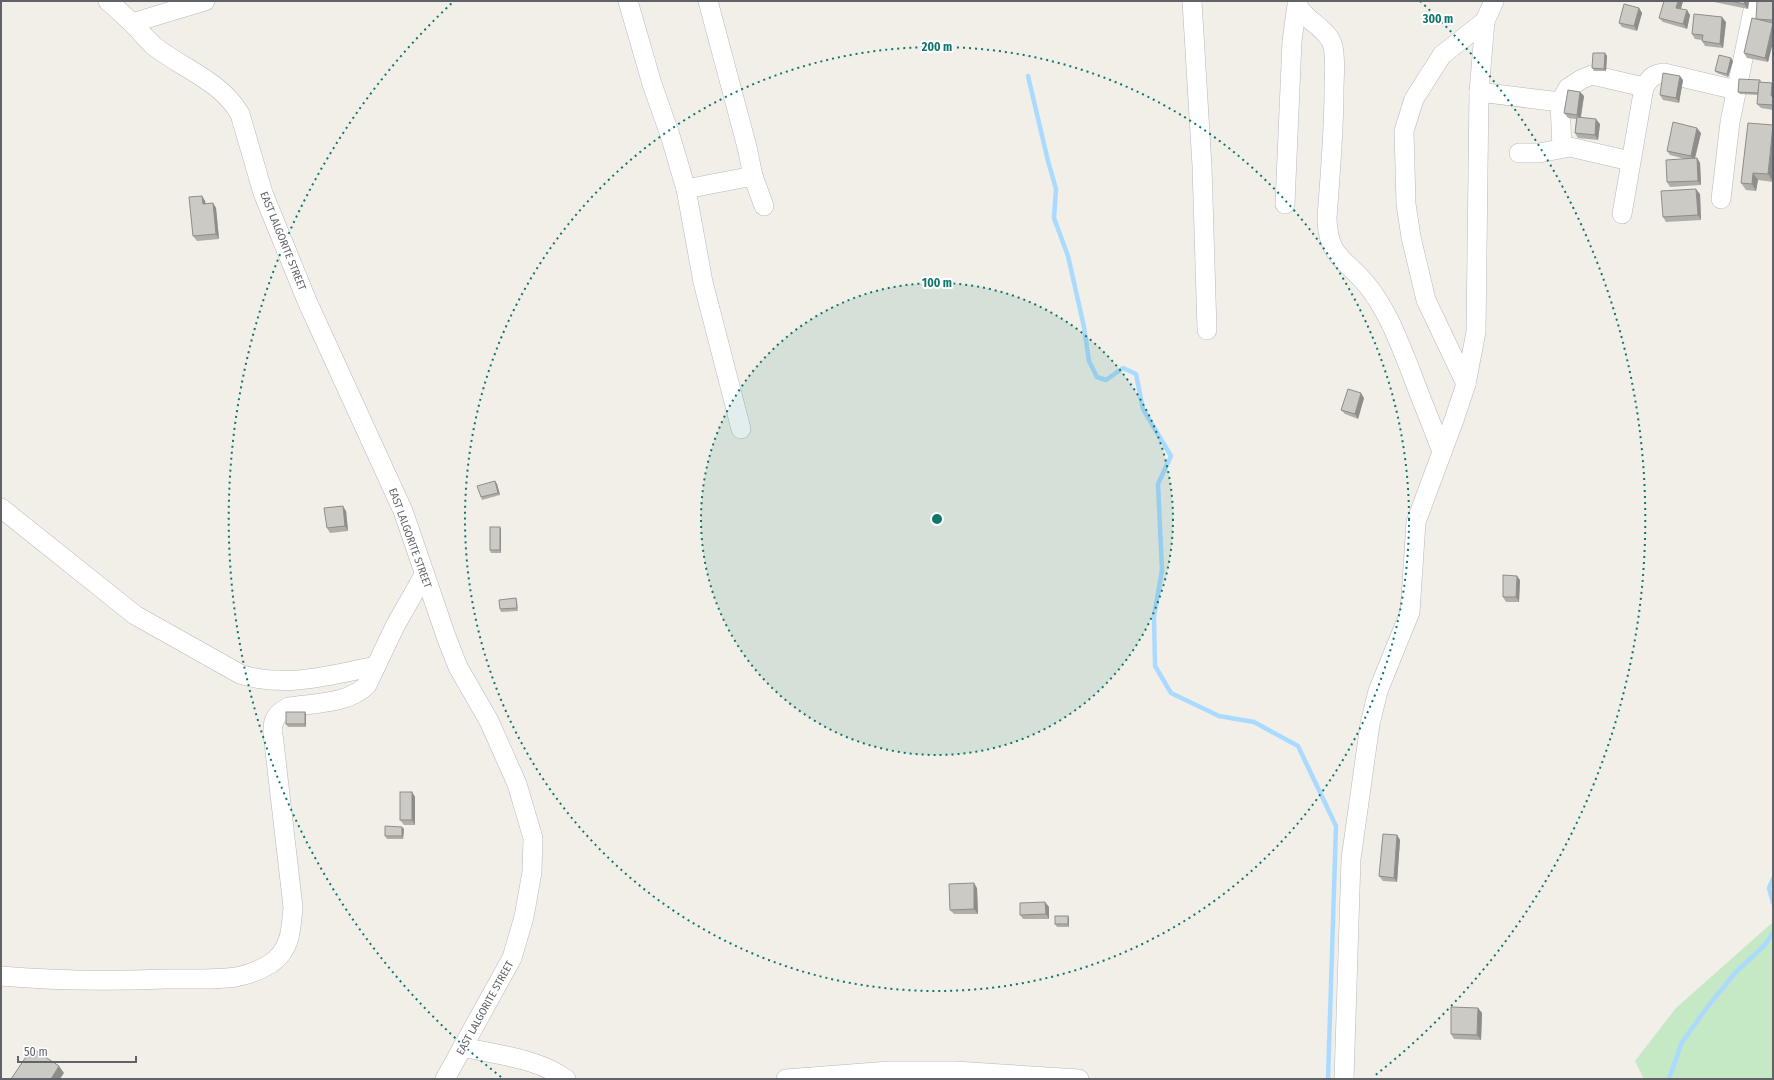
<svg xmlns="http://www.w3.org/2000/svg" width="1774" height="1080" font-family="'Fira Sans Condensed',sans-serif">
	<rect width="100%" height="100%" fill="#f1efe8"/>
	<path fill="#c5e8c5" d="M1773,922V1079H1644L1635,1061L1676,1008Z"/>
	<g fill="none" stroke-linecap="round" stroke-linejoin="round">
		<g stroke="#aadaff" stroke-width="4.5">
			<path d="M1028,76L1048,161L1056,189L1054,218L1068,256L1084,327L1089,361L1097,377L1106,380L1123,368L1136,374L1143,409L1171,456L1158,484L1162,570L1154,617L1155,666L1171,693L1219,716L1254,722L1298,746L1336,826L1328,1079"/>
			<path d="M1773,879L1769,888L1773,903"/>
			<path d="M1669,1079L1682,1042L1709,1005L1736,972L1764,946L1773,933"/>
		</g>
		<defs>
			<g id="minor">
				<path d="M108,1C116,8 125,16 133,24C140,31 146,39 154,46C183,69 221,81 240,114L263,193L307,301L403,511L447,639L458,667L489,721L517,784L533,838L532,872L524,917L512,958L445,1079"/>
				<path d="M628,1L652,84L670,135L686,189L703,282L741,429"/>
				<path d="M708,1L747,147L753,176L764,206"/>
				<path d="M1192,1L1202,166L1207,330"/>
				<path d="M1297,1C1298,18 1329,27 1333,47C1336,61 1334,76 1334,90C1334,133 1330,175 1327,218C1328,258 1345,258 1367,285C1388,311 1399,342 1411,372C1421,399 1432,425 1442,452"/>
				<path d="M132,23L205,1"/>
				<path d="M1479,92L1560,102"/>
				<path d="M1562,148L1560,102L1568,88L1582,79L1592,75L1644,87"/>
				<path d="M1519,153H1539L1570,147L1630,161"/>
				<path d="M686,189L753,176"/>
				<path d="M1721,199L1730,122L1755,1"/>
				<path d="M1285,204L1292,41L1297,5"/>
				<path d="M1622,214L1644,87C1650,78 1653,74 1664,73L1736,90"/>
				<path d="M1466,384L1426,300L1411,237L1406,204L1404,131L1414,99L1442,55L1485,21L1494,1"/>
				<path d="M1,508L135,615L240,674C285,689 331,675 376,666"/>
				<path d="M1,976C56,981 111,981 166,979C189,979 213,980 236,977C247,975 260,970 270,964C291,950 291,930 293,907L273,734C272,720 276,713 289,707C315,703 348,704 367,685L395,626L424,575"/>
				<path d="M463,1047C497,1055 537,1058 566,1079"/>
				<path d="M786,1079L889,1071H955L1079,1079"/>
				<path d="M1344,1079L1351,859L1370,724L1378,691L1410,612L1416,522L1454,420L1466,384L1476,332L1479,92L1485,21"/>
			</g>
		</defs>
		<use href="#minor" stroke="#b5b8bc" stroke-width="20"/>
		<use href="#minor" stroke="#fff" stroke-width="19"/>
	</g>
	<g fill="#afaea9">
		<path d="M1683,1L1681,9L1690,15L1687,29L1663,22L1659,18Z"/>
		<path d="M1709,1H1749L1748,9Z"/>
		<path d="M1773,1V42L1768,62L1747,58L1744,53L1756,20Z"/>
		<path d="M1639,8L1642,13L1637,31L1622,27L1619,23Z"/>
		<path d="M1726,22L1723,48L1705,46L1702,41V40L1695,39L1692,34Z"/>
		<path d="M1605,53L1607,56L1606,71H1594L1592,68Z"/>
		<path d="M1731,58L1733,61L1728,77L1717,73L1715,71Z"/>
		<path d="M1683,80L1679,103L1663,100L1660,95Z"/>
		<path d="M1761,82L1772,83L1773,84V110L1761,108L1757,104L1758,95L1740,94L1738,92Z"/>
		<path d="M1580,92L1584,96L1581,118L1600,124L1598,140L1578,138L1575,133L1576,119L1568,118L1564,113Z"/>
		<path d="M1748,123L1773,182L1758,180L1756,191L1746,190L1741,183Z"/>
		<path d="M1701,133L1695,159L1697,158L1700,163L1701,185L1670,187L1667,182L1685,159L1670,155L1667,151Z"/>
		<path d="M1700,194L1701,220L1666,222L1663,217Z"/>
		<path d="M202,196L205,201L206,204L213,203L216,208L219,239L197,241L193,236Z"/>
		<path d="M1364,398L1358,419L1345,414L1341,410Z"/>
		<path d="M495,481L497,484L500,495L482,500L481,497Z"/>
		<path d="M346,511L348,531L330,533L327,528Z"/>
		<path d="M501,529V553H491L490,550Z"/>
		<path d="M1520,580L1519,602H1506L1503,597Z"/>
		<path d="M516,598L517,601L518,611L501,612L500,609Z"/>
		<path d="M306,714V727H288L286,724Z"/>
		<path d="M412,792L415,797V825H404L400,820Z"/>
		<path d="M404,829L403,839H387L385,836Z"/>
		<path d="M1397,835L1400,840L1397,882L1383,881L1379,876Z"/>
		<path d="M977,888L978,914H954L950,910Z"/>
		<path d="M1045,902L1049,907V919H1023L1020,915Z"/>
		<path d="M1069,918V927H1057L1055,924Z"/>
		<path d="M1478,1008L1482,1013L1481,1040L1454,1039L1451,1034Z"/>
	</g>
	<g fill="#8f8d8a">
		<path d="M1678,1H1683L1680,12L1676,8Z"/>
		<path d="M1745,1H1749L1748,9L1744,4Z"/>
		<path d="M1639,8L1642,13L1637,31L1634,26Z"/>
		<path d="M1687,10L1690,15L1687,29L1683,24Z"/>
		<path d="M1722,17L1726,22L1723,48L1720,44Z"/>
		<path d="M1773,23V42L1768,62L1765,58Z"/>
		<path d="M1605,53L1607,56L1606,71L1604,69Z"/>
		<path d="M1731,58L1733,61L1728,77L1727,74Z"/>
		<path d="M1680,76L1683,80L1679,103L1676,98Z"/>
		<path d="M1772,83L1773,84V99L1771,96Z"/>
		<path d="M1580,92L1584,96L1580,120L1577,115Z"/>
		<path d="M1596,119L1600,124L1598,140L1595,135Z"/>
		<path d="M1697,128L1701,133L1694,161L1691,156Z"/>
		<path d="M1773,128V182L1768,174Z"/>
		<path d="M1697,158L1700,163L1701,185L1698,181Z"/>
		<path d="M1753,173L1758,180L1756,191L1752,184Z"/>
		<path d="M1696,189L1700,194L1701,220L1698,215Z"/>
		<path d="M202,196L205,201L206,209L203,204Z"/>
		<path d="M213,203L216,208L219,239L216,234Z"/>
		<path d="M1361,393L1364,398L1358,419L1355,414Z"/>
		<path d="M495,481L497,484L500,495L498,493Z"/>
		<path d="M343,506L346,511L348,531L345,526Z"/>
		<path d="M500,527L501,529V553L500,550Z"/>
		<path d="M1517,576L1520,580L1519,602L1516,597Z"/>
		<path d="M305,712L306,714V727L305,724Z"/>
		<path d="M412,792L415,797V825L412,820Z"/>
		<path d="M402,827L404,829L403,839L402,836Z"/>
		<path d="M1397,835L1400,840L1397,882L1394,878Z"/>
		<path d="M974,883L977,888L978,914L974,909Z"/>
		<path d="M1045,902L1049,907V919L1046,914Z"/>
		<path d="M1068,916L1069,918V927L1068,924Z"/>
		<path d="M1478,1008L1482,1013L1481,1040L1477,1035Z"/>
		<path d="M59,1066L64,1073L60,1079H51Z"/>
	</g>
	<g fill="#cccac5" stroke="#8f8d8a">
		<path d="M1664,1H1678L1676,8L1687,10L1683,24L1659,18Z"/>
		<path d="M1730,1H1745L1744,4Z"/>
		<path d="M1757,1H1773V20L1756,19Z"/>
		<path d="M1624,4L1639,8L1634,26L1619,23Z"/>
		<path d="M1694,14L1722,17L1720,44L1702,41L1703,35L1692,34Z"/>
		<path d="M1752,18L1773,23L1765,58L1744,53Z"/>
		<path d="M1593,53H1605L1604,69L1592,68Z"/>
		<path d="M1719,55L1731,58L1727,74L1715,71Z"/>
		<path d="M1663,73L1680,76L1676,98L1660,95Z"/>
		<path d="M1739,79L1760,80V82H1759L1758,93L1738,92Z"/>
		<path d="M1759,82L1772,83L1771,96H1773V105L1757,104Z"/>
		<path d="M1568,90L1580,92L1577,115L1564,113Z"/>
		<path d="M1577,117L1596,119L1595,135L1575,133Z"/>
		<path d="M1673,122L1697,128L1691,156L1667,151Z"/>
		<path d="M1748,123L1773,125L1768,174L1753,173L1752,184L1741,183Z"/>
		<path d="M1697,158L1698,181L1667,182L1666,160Z"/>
		<path d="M1696,189L1698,215L1663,217L1661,191Z"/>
		<path d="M202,196L203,204L213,203L216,234L193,236L189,197Z"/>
		<path d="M1348,389L1361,393L1355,414L1341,410Z"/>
		<path d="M495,481L498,493L481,497L477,486Z"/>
		<path d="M343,506L345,526L327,528L324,508Z"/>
		<rect x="490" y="527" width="10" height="23"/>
		<path d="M1503,575L1517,576L1516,597H1503Z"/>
		<path d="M516,598L517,608L500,609L499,600Z"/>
		<rect x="286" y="712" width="19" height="12"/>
		<rect x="400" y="792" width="12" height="28"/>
		<path d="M385,826L402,827V836H385Z"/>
		<path d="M1383,834L1397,835L1394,878L1379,876Z"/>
		<path d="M974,883V909L950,910L949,884Z"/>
		<path d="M1045,902L1046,914L1020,915V903Z"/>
		<rect x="1055" y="916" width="13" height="8"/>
		<path d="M1451,1007L1478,1008L1477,1035L1451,1034Z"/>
		<path d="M32,1048L59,1066L51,1079H11Z"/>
	</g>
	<circle cx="937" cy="519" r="236" fill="#0f766e" fill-opacity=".12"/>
	<g fill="none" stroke="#0f766e" stroke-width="2" stroke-dasharray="2 4">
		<circle cx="937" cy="519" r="236"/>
		<circle cx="937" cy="519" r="472"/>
		<path d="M501 1077A708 708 0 0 1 454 1M1420 1A708 708 0 0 1 1373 1077"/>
	</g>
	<g text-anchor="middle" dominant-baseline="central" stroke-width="4" stroke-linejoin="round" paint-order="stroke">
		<g font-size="11" fill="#5f6368" stroke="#fff">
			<text transform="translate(283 241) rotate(68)">EAST LALGORITE STREET</text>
			<text transform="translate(410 538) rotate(70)">EAST LALGORITE STREET</text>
			<text transform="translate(485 1008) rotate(-61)">EAST LALGORITE STREET</text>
		</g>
	</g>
	<circle cx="937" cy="519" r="6" fill="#0f766e" stroke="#fff" stroke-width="2"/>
	<g font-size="12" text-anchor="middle" font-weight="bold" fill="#0f766e" stroke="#fff" stroke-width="4" stroke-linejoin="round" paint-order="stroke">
		<text x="1438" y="23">300 m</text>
		<text x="937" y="51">200 m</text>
		<text x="937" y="287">100 m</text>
	</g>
	<rect width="1774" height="1080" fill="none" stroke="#5f6368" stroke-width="4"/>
	<path d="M18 1056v6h118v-6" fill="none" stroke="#5f6368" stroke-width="2"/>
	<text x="24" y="1056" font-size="12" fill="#5f6368" stroke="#ffffff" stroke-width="3" paint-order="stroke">50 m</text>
</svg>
